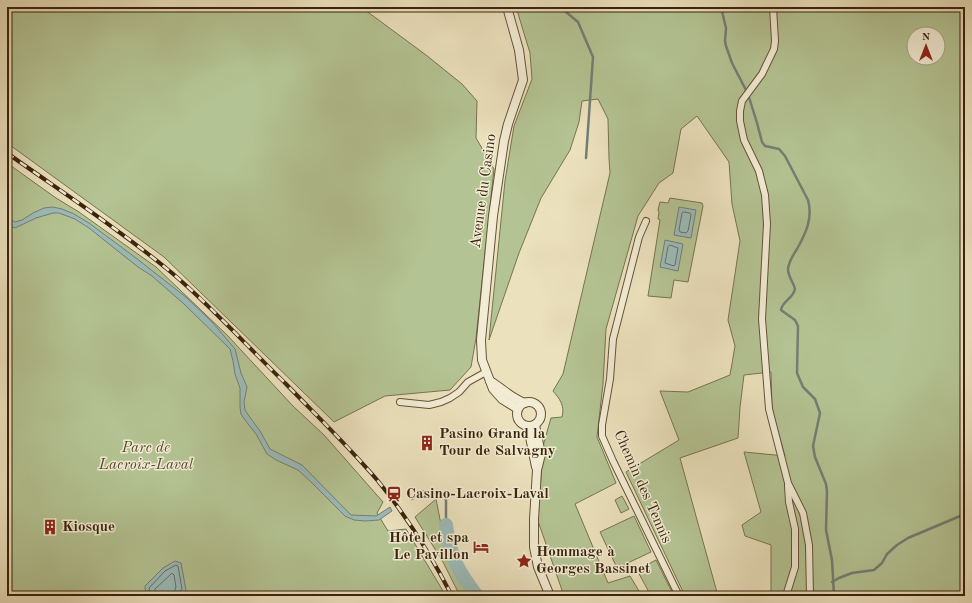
<svg xmlns="http://www.w3.org/2000/svg" width="972" height="603" font-family="'Old Standard TT',serif">
	<rect width="100%" height="100%" fill="#ebe1bd"/>
	<filter id="stains"><feTurbulence type="fractalNoise" baseFrequency=".005" numOctaves="4"/><feColorMatrix values="0 0 0 0 .2 0 0 0 0 .09 0 0 0 0 .02 0 0 0 .5 -.17"/></filter>
	<radialGradient id="worn" r=".72"><stop offset=".6" stop-color="#630" stop-opacity="0"/><stop offset="1" stop-color="#630" stop-opacity=".3"/></radialGradient>
	<g fill="#b4c393" stroke="#777350" fill-rule="evenodd">
		<path d="M7,7H361L426,55L462,84L477,101L476,138L494,169L476,338L471,367L450,390L385,396L334,422L164,257L7,143Z"/>
		<path d="M516,7H965V596H770L771,593V545L745,536L742,525L761,512L744,452L785,456L772,410L771,372L744,375L740,407L738,438L680,458L718,596H685L626,472L679,440L660,391L688,392L730,375L735,346L728,320L740,241L732,204L729,162L697,116L681,129L673,173L659,183L638,216L606,329L603,384L597,437L616,483L575,504L608,583L630,576L642,596H564L538,521L543,446L551,418L562,417C565,406 560,399 553,391L563,374L610,173L609,158L608,119L598,99L582,101L579,122L570,150L541,198L519,253L489,340L505,181L514,126L532,79L530,53ZM914,34H938V58H914Z"/>
		<path d="M7,163L56,198L79,212L156,267L227,335L293,406L324,435L383,502L377,513L388,531L406,529L446,596H7Z"/>
		<path d="M670,198L702,203L703,206L688,282L674,280L671,298L648,296L660,220L658,219L659,212L658,210L660,202L668,203Z"/>
		<path d="M622,496L629,509L621,513L615,500Z"/>
		<path d="M436,499L448,560L473,596H460L443,562L415,517Z"/>
		<path d="M634,516L651,552L617,568L600,532Z"/>
		<path d="M656,560L674,596H651L637,570Z"/>
	</g>
	<g fill="#9bbbb9" stroke="#747e74">
		<path d="M7,181L9,188L10,219L15,222L22,220L33,213L44,208L53,207L62,209L74,214L89,223L136,258L187,298L213,323L235,349L241,373L247,387L244,402L245,410L249,416L260,431L270,449L302,465L351,515L376,516L390,507L392,511L379,520L365,521L354,520L345,516L310,481L298,470L276,460L267,454L256,434L245,420L241,414L240,407V388L235,374L233,361L230,349L184,304L152,276L138,267L89,228L75,219L59,213H53L36,218L15,228L9,226L7,222Z"/>
		<path d="M679,207L696,210L691,238L674,235Z"/>
		<path d="M665,240L683,244L678,271L660,267Z"/>
		<path d="M175,561L181,563L186,590C179,600 157,596 147,596L145,588V586L163,568Z"/>
	</g>
	<g fill="none" stroke-linecap="round" stroke-linejoin="round">
		<g stroke="#6a6f62" stroke-width="1">
			<path d="M684,212L690,213L691,215L688,231L686,233L680,232L679,230L682,213Z"/>
			<path d="M670,245L678,248L675,265L674,266L665,263L668,247Z"/>
			<path d="M150,596L149,588L165,571L176,565L178,566L182,589L178,593V596"/>
			<path d="M155,596V589L172,573L174,575L176,587L173,596"/>
		</g>
		<g stroke="#747e74" stroke-width="2.5">
			<path d="M560,7L578,22L593,57L586,158"/>
			<path d="M721,7L726,28L725,41L726,46L732,63L748,94L757,123L762,142L765,146L779,149L785,156L808,200C813,218 806,233 797,249C793,255 789,261 788,269C788,277 793,281 795,289C793,299 782,301 781,310L795,320L798,326L797,373L803,387L815,399L820,413L813,446L815,457L826,484L827,491L826,530L832,560L834,596"/>
			<path d="M412,499C414,497 417,494 420,493C427,489 439,493 445,497L446,500V525"/>
			<path d="M832,582L839,578L852,573L874,570L882,563L887,554L897,545L908,538L965,514"/>
		</g>
		<path stroke="#9bbbb9" stroke-width="14" d="M446,525C450,557 458,571 477,596"/>
		<defs>
			<g id="minor">
				<path d="M773,7L775,41L774,49L762,74L742,101L740,111V121L744,140L759,171L765,195L767,224L762,319L769,409L788,483L803,513L809,545L810,596"/>
				<path d="M646,221L639,237L613,339L610,379L602,425V436L613,461L679,596"/>
				<path d="M400,402L429,405L441,402L450,398L459,392L468,382L486,372"/>
				<path d="M786,596L795,567V529L789,502L788,486"/>
			</g>
			<g id="tertiary">
				<path d="M507,7L519,50L523,80L508,124L504,141L493,216L481,340L482,360L493,389L502,399L518,409"/>
				<path d="M490,381C502,388 511,398 525,403"/>
				<circle cx="529" cy="414" r="12"/>
				<path d="M535,425L541,454L537,470L534,519V547L538,567L550,596"/>
				<path d="M528,427L536,467"/>
			</g>
		</defs>
		<use href="#minor" stroke="#665238" stroke-width="8"/>
		<use href="#tertiary" stroke="#665238" stroke-width="10"/>
		<use href="#minor" stroke="#f2ecd4" stroke-width="6"/>
		<use href="#tertiary" stroke="#f2ecd4" stroke-width="8"/>
		<defs>
			<path id="rail" d="M7,153C62,192 120,230 172,273C212,307 248,347 286,384C317,416 349,447 378,481C407,517 431,555 452,596"/>
		</defs>
		<use href="#rail" stroke="#3a230c" stroke-width="4"/>
		<use href="#rail" stroke="#f2ecd4" stroke-width="2.5" stroke-dasharray="8" stroke-linecap="butt"/>
	</g>
	<defs>
		<symbol id="building-bare" viewBox="-9 -9 18 18"><path d="M-4-6H4V6H1V3H-1V6H-4ZM-2.5-4.3h1.7v1.8h-1.7ZM.8-4.3h1.7v1.8H.8ZM-2.5-1h1.7V.8h-1.7ZM.8-1h1.7V.8H.8Z" fill="#8f2418" stroke="#f2ecd4" stroke-width="2.5" paint-order="stroke"/></symbol>
		<symbol id="station-bare" viewBox="-9 -9 18 18"><path d="M-3-6H3Q5-6 5-4V2Q5 4 3 4L4.5 6H3L1.5 4h-3L-3 6H-4.5L-3 4Q-5 4-5 2V-4Q-5-6-3-6ZM-3.5-4v3h7v-3ZM-3.5 1v1.5H-2V1ZM2 1v1.5H3.5V1Z" fill="#8f2418" stroke="#f2ecd4" stroke-width="2.5" paint-order="stroke"/></symbol>
		<symbol id="hotel-bare" viewBox="-9 -9 18 18"><path d="M-6-4.5h1.5V1H6V5H4.5V3h-9V5H-6ZM-4 0a1.8 1.8 0 1 1 3.6 0ZM.5 0V-2.5h3Q6-2.5 6 0Z" fill="#8f2418" stroke="#f2ecd4" stroke-width="2.5" paint-order="stroke"/></symbol>
		<symbol id="sight-bare" viewBox="-9 -9 18 18"><path d="M0-6L1.8-2.2L6-1.7L2.9 1.2L3.7 5.4L0 3.3L-3.7 5.4L-2.9 1.2L-6-1.7L-1.8-2.2Z" fill="#8f2418" stroke="#f2ecd4" stroke-width="2.5" paint-order="stroke"/></symbol>
	</defs>
	<g fill-rule="evenodd">
		<use href="#building-bare" x="416" y="432" width="22" height="22"/>
		<use href="#station-bare" x="383" y="483" width="22" height="22"/>
		<use href="#building-bare" x="39" y="516" width="22" height="22"/>
		<use href="#hotel-bare" x="470" y="536" width="22" height="22"/>
		<use href="#sight-bare" x="513" y="550" width="22" height="22"/>
	</g>
	<g text-anchor="middle" dominant-baseline="central" stroke-width="3" stroke-linejoin="round" paint-order="stroke">
		<g font-size="15" fill="#3a230c" stroke="#f2ecd4">
			<text transform="translate(484 191) rotate(-82)">Avenue du Casino</text>
			<text transform="translate(642 487) rotate(66)">Chemin des Tennis</text>
		</g>
		<g font-size="15" font-weight="bold" fill="#3a230c" stroke="#f2ecd4" text-anchor="start">
			<text x="439" y="434">Pasino Grand la<tspan x="439" dy="17">Tour de Salvagny</tspan></text>
			<text x="406" y="494">Casino-Lacroix-Laval</text>
			<text x="62" y="527">Kiosque</text>
			<text x="469" y="538" text-anchor="end">Hôtel et spa<tspan x="469" dy="17">Le Pavillon</tspan></text>
			<text x="536" y="552">Hommage à<tspan x="536" dy="17">Georges Bassinet</tspan></text>
		</g>
		<g font-size="15" font-style="italic" fill="#584b2e" stroke="#f2ecd4">
			<text x="146" y="448">Parc de<tspan x="146" dy="17">Lacroix-Laval</tspan></text>
		</g>
	</g>
	<rect width="972" height="603" fill="none" stroke="#ebe1bd" stroke-width="24"/>
	<rect x="8" y="8" width="956" height="587" fill="none" stroke="#3a230c" stroke-width="2"/>
	<rect x="12" y="12" width="948" height="579" fill="none" stroke="#3a230c"/>
	<g transform="translate(926 46)"><circle r="19" fill="#f2ecd4" stroke="#a89c84"/>
	<path d="M0-3L7 15L0 10L-7 15Z" fill="#8f2418"/>
	<text y="-6" font-size="11" font-weight="bold" text-anchor="middle" fill="#3a230c">N</text>
	</g>
	<rect width="100%" height="100%" filter="url(#stains)"/>
	<rect width="100%" height="100%" fill="url(#worn)"/>
</svg>
